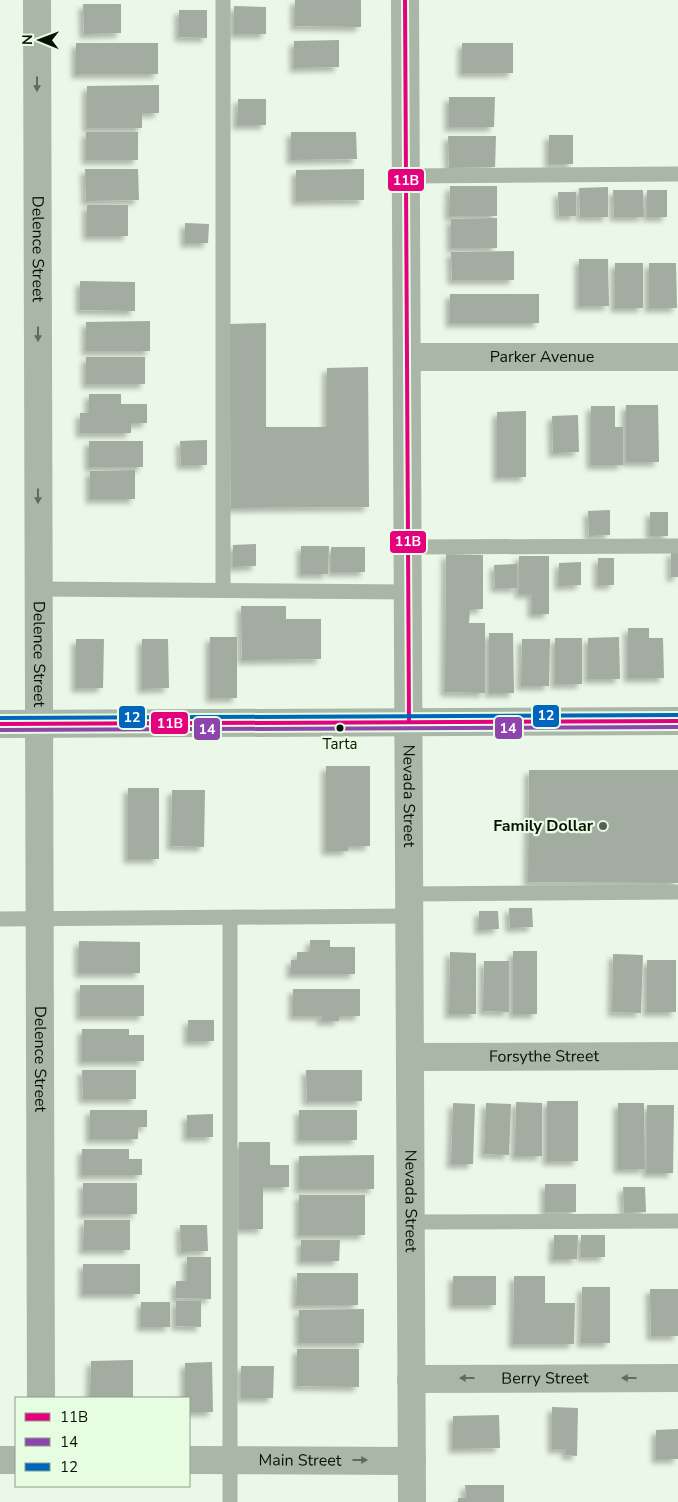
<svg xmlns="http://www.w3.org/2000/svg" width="678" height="1502" font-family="'Nunito Sans',sans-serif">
	<defs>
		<filter id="shadow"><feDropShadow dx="-4.5" dy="4.5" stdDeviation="2.5" flood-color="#0004"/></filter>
	</defs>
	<rect width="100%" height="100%" fill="#ebf7e8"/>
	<g fill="#a2aca0" filter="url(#shadow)">
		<path d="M295,0H361V27L295,26Z"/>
		<path d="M83,4H121V33L84,34Z"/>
		<path d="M234,6L266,7V34H234Z"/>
		<path d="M179,10H207V38L179,37Z"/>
		<path d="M339,40V67L294,68V41Z"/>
		<rect x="76" y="43" width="82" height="31"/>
		<rect x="462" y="43" width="51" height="30"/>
		<path d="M159,85V113H142V128H87V86Z"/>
		<path d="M449,97H495L494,127H449Z"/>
		<path d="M238,99H266V125H237Z"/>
		<rect x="86" y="132" width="52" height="28"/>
		<path d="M291,132H356L357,159L291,160Z"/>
		<rect x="549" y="135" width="24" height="29"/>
		<path d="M448,136H496L495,167L449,168Z"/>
		<path d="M85,169H138L139,200L86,201Z"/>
		<path d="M364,169V200L296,201V170Z"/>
		<path d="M450,186H497V216H449Z"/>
		<path d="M608,187V217H580L579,188Z"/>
		<path d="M613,190H643L644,217H614Z"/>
		<rect x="647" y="190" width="20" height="27"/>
		<path d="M558,192H576V216H559Z"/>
		<rect x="87" y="205" width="41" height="31"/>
		<path d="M497,218V248H451V219Z"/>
		<path d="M185,223L209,224L208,243H185Z"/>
		<path d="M514,251V280H452L451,252Z"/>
		<path d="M579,259H608L609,306H579Z"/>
		<rect x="615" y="263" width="28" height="45"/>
		<path d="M649,263H676L677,308H649Z"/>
		<path d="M80,281L135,282V311L80,310Z"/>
		<rect x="450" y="294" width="89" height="29"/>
		<path d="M150,321V351H86V322Z"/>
		<path d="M266,323V427H327V368L368,367L369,507L231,508L229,324Z"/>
		<rect x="86" y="357" width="59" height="27"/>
		<path d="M89,394H121V404H147V423H131V433H80V413H89Z"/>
		<path d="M626,405H658L659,462H626Z"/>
		<path d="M591,406H615V427H623V465H591Z"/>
		<path d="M526,411V477H497V412Z"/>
		<path d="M578,415L579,452L553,453L552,416Z"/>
		<path d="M207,440V465H181L180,441Z"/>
		<rect x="89" y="441" width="54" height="26"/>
		<path d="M135,470V499H90V471Z"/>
		<path d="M610,510V535L589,536L588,511Z"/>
		<rect x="650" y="512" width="18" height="24"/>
		<path d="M256,544V566L233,567V545Z"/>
		<path d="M301,546H329L328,574H301Z"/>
		<rect x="331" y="547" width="34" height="25"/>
		<rect x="671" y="552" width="7" height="25"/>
		<path d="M446,554L483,555V609H470L469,623H485V693L445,692Z"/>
		<path d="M519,556H549V614H532V594H519Z"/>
		<rect x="598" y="558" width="16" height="27"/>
		<path d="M581,562V585L559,586V563Z"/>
		<path d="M517,564V588H495L494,565Z"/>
		<path d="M241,606H286V619H321V659L242,660Z"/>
		<path d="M628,628H649V638H663L664,678H628Z"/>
		<path d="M489,633H513L514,693H489Z"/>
		<rect x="210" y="637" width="27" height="61"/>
		<path d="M619,637L620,679H588V638Z"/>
		<rect x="555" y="638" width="27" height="46"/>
		<path d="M76,639H104L103,688H76Z"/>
		<path d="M142,639H168L169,688L142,689Z"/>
		<path d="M522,639H550L549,686H521Z"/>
		<path d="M326,766H370V846H348V851H326Z"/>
		<path d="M529,770H678V883L528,882Z"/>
		<rect x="128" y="788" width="31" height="71"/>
		<path d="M172,790H205L204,847L171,846Z"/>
		<path d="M509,908H532L533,927L510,928Z"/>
		<path d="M479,911H498L499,929L479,930Z"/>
		<path d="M310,940H330V947H355V974H291V960H297V952H310Z"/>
		<path d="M79,941L140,942V973H79Z"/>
		<rect x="513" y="951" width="24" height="63"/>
		<path d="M450,952L476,953V1014H449Z"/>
		<path d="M613,954L643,955L641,1013L612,1012Z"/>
		<rect x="647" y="960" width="29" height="52"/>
		<path d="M484,961H509V1012L483,1011Z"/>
		<rect x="80" y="985" width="64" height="31"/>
		<path d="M293,989H360V1016H339V1021H321L322,1016H293Z"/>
		<rect x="188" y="1020" width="26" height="21"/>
		<path d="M82,1029H129V1035H144V1061H82Z"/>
		<path d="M82,1070H136V1099H83Z"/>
		<path d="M306,1070H362V1101H307Z"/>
		<rect x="547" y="1101" width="31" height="60"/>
		<path d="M516,1102L542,1103V1156H515Z"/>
		<path d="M453,1103L475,1104L473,1164H451Z"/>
		<path d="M486,1103L511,1104L509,1155L484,1154Z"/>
		<path d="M618,1103H644L645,1169H618Z"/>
		<path d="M647,1105H674L673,1173H647Z"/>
		<path d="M90,1110H147V1127H138V1139H90Z"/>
		<rect x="299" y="1110" width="58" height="30"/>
		<path d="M213,1114V1137H187V1115Z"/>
		<path d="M239,1142H270V1165H289V1187H263V1229H239Z"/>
		<path d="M82,1149H129V1159H142V1175H82Z"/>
		<path d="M374,1155V1189H299V1156Z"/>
		<rect x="83" y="1183" width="54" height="31"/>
		<rect x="545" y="1184" width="31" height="28"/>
		<path d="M623,1187H645L646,1212L624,1213Z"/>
		<rect x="299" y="1195" width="66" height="40"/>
		<path d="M84,1220H130V1250H83Z"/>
		<path d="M180,1225H207L208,1251L181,1252Z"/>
		<path d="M554,1235H578L577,1259H553Z"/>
		<rect x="581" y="1235" width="24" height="22"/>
		<path d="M301,1240H340L339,1261H301Z"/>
		<path d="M187,1257H211V1299L176,1298V1281H187Z"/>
		<rect x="83" y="1264" width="57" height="30"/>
		<path d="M297,1273H358V1305H296Z"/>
		<rect x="453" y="1276" width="43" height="29"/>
		<path d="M514,1276H545V1303H575L574,1344H513Z"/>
		<path d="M582,1287H610V1343H581Z"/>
		<path d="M650,1289H678V1336H651Z"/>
		<path d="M176,1301H201V1327L176,1326Z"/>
		<rect x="141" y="1302" width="29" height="25"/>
		<path d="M364,1309V1343H299V1310Z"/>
		<path d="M297,1349H359V1387L297,1386Z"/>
		<path d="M133,1360V1398H90L91,1361Z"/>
		<path d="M212,1362L213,1412H189V1398H185V1363Z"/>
		<path d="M241,1366H274L273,1398H241Z"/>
		<path d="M552,1407L578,1408L577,1456L566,1455V1449H552Z"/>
		<path d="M499,1415L500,1448L453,1449V1416Z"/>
		<path d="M678,1429V1459H656V1430Z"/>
		<path d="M465,1485H504V1502H458V1498H466Z"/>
	</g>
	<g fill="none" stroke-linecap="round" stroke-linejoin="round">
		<g stroke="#aab6a7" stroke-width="15">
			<path d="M223,0V590"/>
			<path d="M406,176L678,174"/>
			<path d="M408,547L678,546"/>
			<path d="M38,589L408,592"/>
			<path d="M409,894L678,892"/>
			<path d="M0,919L409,916"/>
			<path d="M411,1222L678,1221"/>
			<path d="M230,1502V918"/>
		</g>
		<g stroke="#aab6a7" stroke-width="28">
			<path id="s1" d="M37,0L41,1398"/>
			<path id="s2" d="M407,357H678"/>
			<path id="s3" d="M410,1057L678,1056"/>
			<path id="s4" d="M411,1379L678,1378"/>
			<path d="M0,1460H16"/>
			<path id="s5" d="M189,1460L412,1461"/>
		</g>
		<g stroke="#aab6a7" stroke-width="28">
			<path id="s6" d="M405,0L412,1502"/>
			<path d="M0,724L678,721"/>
		</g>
		<defs>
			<g id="bus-1">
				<path d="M405,0L409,722"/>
				<path d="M0,724L678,721"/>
			</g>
			<path id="bus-2" d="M0,730L678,727"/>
			<path id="bus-3" d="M0,718L678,715"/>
		</defs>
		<use href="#bus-1" stroke="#e7fde2" stroke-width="8"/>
		<use href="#bus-2" stroke="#e7fde2" stroke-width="8"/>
		<use href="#bus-3" stroke="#e7fde2" stroke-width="8"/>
		<use href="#bus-1" stroke="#e5007d" stroke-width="4"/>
		<use href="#bus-2" stroke="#8e44ad" stroke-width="4"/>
		<use href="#bus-3" stroke="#0065bd" stroke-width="4"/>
	</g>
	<defs><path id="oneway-solid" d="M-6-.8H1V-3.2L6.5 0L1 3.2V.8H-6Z" transform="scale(1.25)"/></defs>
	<g fill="#626b5f">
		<use href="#oneway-solid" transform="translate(37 84) rotate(90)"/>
		<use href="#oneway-solid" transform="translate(38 334) rotate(90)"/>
		<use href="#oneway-solid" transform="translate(38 496) rotate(90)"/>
		<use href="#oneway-solid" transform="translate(467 1378) rotate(180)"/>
		<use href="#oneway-solid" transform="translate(629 1378) rotate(180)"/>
		<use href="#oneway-solid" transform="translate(360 1460)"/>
	</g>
	<circle fill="#091008" stroke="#e7fde2" stroke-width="2" cx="340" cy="728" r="4.5"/>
	<circle fill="#586156" stroke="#e7fde2" stroke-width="2" cx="603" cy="826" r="5"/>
	<g text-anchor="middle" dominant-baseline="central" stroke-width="4.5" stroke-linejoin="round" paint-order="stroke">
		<g font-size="15" fill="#091008" stroke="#e7fde2">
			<text x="340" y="744">Tarta</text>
		</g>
		<g font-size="16" fill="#091008" stroke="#e7fde2">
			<text stroke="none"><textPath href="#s1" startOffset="249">Delence Street</textPath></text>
			<text stroke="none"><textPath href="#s2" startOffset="135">Parker Avenue</textPath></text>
			<text stroke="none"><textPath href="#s1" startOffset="654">Delence Street</textPath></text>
			<text stroke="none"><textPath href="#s6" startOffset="796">Nevada Street</textPath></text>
			<text stroke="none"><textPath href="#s3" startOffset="134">Forsythe Street</textPath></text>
			<text stroke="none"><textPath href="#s1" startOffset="1059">Delence Street</textPath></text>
			<text stroke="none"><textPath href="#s6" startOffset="1201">Nevada Street</textPath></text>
			<text stroke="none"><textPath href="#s4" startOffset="134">Berry Street</textPath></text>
			<text stroke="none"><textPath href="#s5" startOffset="111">Main Street</textPath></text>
		</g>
		<g font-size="16" font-weight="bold" fill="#091008" stroke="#e7fde2" text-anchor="end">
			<text x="593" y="826">Family Dollar</text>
		</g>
	</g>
	<g stroke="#e7fde2" stroke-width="2">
		<rect x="387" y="168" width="38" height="24" rx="5" fill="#e5007d"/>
		<rect x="389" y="530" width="38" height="24" rx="5" fill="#e5007d"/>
		<rect x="532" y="704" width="28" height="24" rx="5" fill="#0065bd"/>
		<rect x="118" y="705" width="28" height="24" rx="5" fill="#0065bd"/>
		<rect x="150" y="711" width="39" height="24" rx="5" fill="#e5007d"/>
		<rect x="494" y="716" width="29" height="24" rx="5" fill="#8e44ad"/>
		<rect x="193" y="717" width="28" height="24" rx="5" fill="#8e44ad"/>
	</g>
	<g font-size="14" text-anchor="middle" font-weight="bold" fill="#fff">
		<text x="406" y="185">11B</text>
		<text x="408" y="546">11B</text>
		<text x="546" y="720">12</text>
		<text x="132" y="722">12</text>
		<text x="170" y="728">11B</text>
		<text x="508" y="733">14</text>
		<text x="207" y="734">14</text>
	</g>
	<rect x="15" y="1397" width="175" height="90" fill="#e7fde2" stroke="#8e9e8b"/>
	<rect x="25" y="1413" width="25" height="8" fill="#e5007d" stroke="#8e9e8b"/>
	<text x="60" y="1422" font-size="15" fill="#091008">11B</text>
	<rect x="25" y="1438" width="25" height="8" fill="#8e44ad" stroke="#8e9e8b"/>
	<text x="60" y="1447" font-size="15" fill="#091008">14</text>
	<rect x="25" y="1463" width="25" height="8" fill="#0065bd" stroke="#8e9e8b"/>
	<text x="60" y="1472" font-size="15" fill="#091008">12</text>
	<g transform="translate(40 40) rotate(271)" stroke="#e7fde2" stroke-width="4" paint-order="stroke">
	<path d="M0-4L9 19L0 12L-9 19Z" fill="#091008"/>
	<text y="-8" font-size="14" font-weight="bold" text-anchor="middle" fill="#091008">N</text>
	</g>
</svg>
